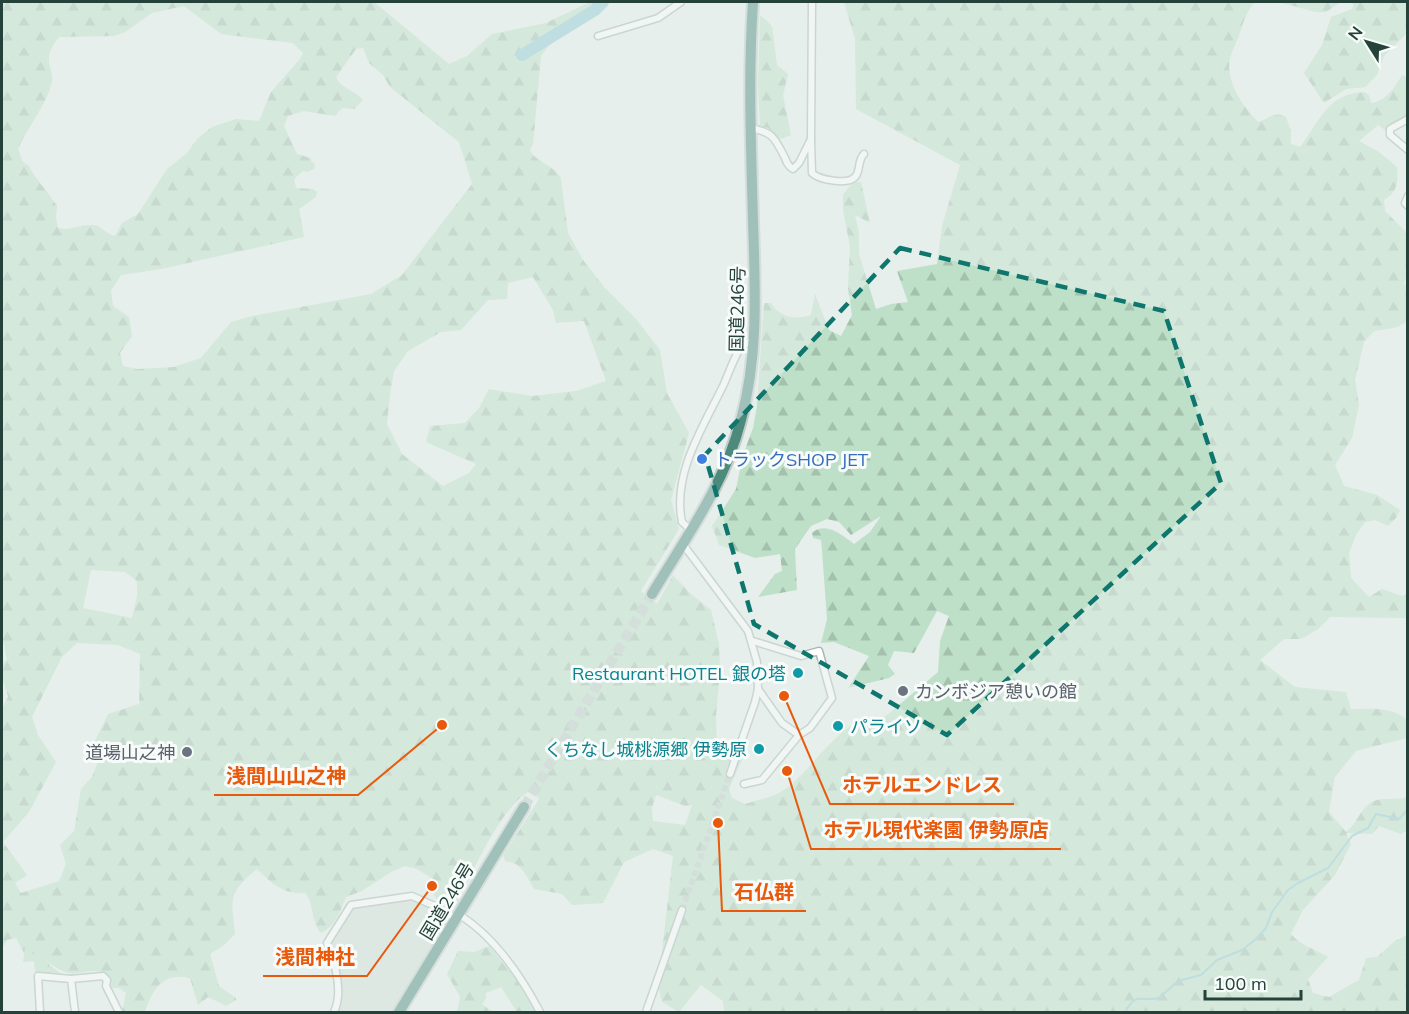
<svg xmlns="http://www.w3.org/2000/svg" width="1409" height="1014" font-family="Mulish,'Noto Sans JP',sans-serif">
	<defs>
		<pattern id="forest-firs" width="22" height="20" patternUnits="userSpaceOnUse" patternTransform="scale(1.5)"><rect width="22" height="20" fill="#bfe0c8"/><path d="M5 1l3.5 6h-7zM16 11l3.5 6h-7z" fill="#a4c1ad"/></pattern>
		<pattern id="park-crowns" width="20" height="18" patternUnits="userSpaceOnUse" patternTransform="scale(1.5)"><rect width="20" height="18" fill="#bfe0c8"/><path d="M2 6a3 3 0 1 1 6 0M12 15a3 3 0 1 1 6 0" fill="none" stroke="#a4c1ad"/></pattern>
	</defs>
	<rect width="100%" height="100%" fill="#e6efeb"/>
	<path fill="#d4dfda" d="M411,898L437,910L448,918L391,1012H337L339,1006V975L331,942L353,908Z"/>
	<g fill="url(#forest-firs)" fill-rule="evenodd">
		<path d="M2,2H374L449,64L467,56L492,34L546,23L590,2H605L553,40L541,56L533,144L530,150C536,163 555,165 561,179L568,233L583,260L605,288L636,319L660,350L667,393L689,433L671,500L679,529L641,591L657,604L673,575L690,593L711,610L719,644L720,672L716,716L717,746L726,751L744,755L729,789L732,798L745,804C757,800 774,797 784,790C819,766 838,715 886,716L938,672L940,641L949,616L937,611L914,653L894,651L888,665L895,674L889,678L848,688L869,656L834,642L821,643L827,619L822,551L821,540L813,538L812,533C826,521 842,535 854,544L870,532L881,516L851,535L839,522L827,519L811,526L795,549L797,590L758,597L775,574L782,571L780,554L755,558L719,545L712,526L736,489L743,455L753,428L757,406L764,303H771C780,318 795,320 811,315L815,294L829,330L841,336L852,315L848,289L850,247L843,210V195L853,182H861L870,223L855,215L859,233V254L876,309L891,304L908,302L897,271L937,264L942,226L960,165L856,109L855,39L844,2H1255C1246,11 1243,24 1239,36C1236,43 1232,51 1230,58C1225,82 1243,106 1258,122C1269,119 1275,110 1286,117L1291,131V144L1300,147C1319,123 1327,93 1364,92L1369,95L1371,103C1385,102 1396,86 1402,75L1407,77V115L1385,130L1378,125L1359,141L1379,152L1397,167C1398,183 1398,191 1384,200L1385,211L1407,233V273L1404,284L1407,286V321C1398,329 1386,329 1374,331L1364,342L1355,380L1359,405L1352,438L1335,465L1344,486L1377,495L1400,510L1396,518L1388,526L1375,520L1365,522L1356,535L1349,553L1351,578L1369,597L1382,589L1402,596L1407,594V618L1330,617L1318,629L1305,637L1300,639H1284L1260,660L1295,687L1346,692L1351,709C1371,709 1392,706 1407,720V738L1356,751L1335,777L1329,812L1346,832C1357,824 1359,811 1370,803C1380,796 1396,801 1407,797V830L1401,834L1379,826L1372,834L1346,833L1351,844L1335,875L1303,910L1291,934C1301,946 1315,949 1328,957L1308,979L1313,993L1329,997L1359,980L1366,958L1377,957L1395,941L1407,935V1012H724L723,1001L701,985L679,1012L662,1002L658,986L673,856L653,849L624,862L603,903L572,905L562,894L534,889C527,877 521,861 506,862L503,856L539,799L532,790C502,803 471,876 456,905C444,909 440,905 434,895L438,882L417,869L405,866L391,872L362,891L346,897C340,912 335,926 321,933C310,921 315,904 305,893C284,895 271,883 257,869C228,893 231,898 235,934L224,945L210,954L219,986L236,998V1000L226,1006L208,997L198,1005L190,978C162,972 153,989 145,1012H122L126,993L119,988H112C104,960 87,976 68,973C62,972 53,965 47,962C40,958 32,956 24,953L16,938L7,940L2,948V709L8,697L2,676V665L7,659L2,635ZM184,6L221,34L293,43L303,53L300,59L271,92L259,121L236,119L212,127L198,138L187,153L167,169L138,214L122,223L115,236C106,234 102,226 93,225C81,224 70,231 58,228L56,218L57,206C51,196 31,173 29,166L23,162L18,149C27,128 44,108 51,86C57,67 38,64 59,37L114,36L125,32L152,13ZM363,48L369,63L383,75L390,87L459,142L472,184L402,275L371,294L252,316L231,322L201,358L174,367L137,369L123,366L120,353L132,336L129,317L113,306L111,291L121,275L161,269L304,237L299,209L316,197L317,192L313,189L296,188L294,179L303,171L308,172L314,169L315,164L311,161V158L297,154L284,126L288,116L304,111L335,116L342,108L354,109L363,100C355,90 341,89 336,77L356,49ZM533,277L553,310L556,323L584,321L606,381L576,391L532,396L489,389L479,408L465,423L430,426L426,442L476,464L469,473L443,486L402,454L387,424L390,394L394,371L408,351L441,332L461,330L488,300L507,299L508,283ZM91,570L125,572L137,581V596L132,618L83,608ZM77,643L118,645L140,654L139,704L108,714L93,745L100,756L92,777L81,789L74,831L60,845L66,864L59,881L21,893L15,883L27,875L3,842L29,812L56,762L38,735L32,717L62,657ZM656,795L685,806L692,805L685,825L653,821L652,808Z"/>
		<path d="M1278,2H1341L1326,12H1316Z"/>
		<path d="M1351,2H1407V33L1384,56L1377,75L1365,87L1346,89L1324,103L1304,73L1322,45L1331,17L1352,9L1354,5Z"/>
		<path d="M760,15L772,26L777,65L788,74L783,95L791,135L780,139L768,128L760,126L758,83Z"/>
		<path d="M489,946L521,985L536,1012H517L501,987L486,993V999L482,1004L493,1012H457L460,997L447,974L458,951L474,952Z"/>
	</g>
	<path fill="url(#park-crowns)" d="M25,948L37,954L62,975L35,972L34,961L23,962Z"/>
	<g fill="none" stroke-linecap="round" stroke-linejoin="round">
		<path stroke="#8ec9d4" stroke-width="2" d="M1125,1012C1137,991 1140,1002 1159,998L1178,981L1201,975L1217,960L1242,950L1256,939L1266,928L1272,912L1288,890L1298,883L1328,868L1352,836L1368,828L1376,814L1399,819L1408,809"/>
		<path stroke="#8ec9d4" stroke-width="12" d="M522,55L595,10L603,2"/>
		<path stroke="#bfccc8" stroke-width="6" stroke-dasharray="6 3" stroke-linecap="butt" d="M682,910L730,774"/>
		<path stroke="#bfccc8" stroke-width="10" stroke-dasharray="10 5" stroke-linecap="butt" d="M524,807L652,594"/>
		<defs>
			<g id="minor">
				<path d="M598,36L658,18L681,2"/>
				<path d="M1408,119L1390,129V135L1408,150"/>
				<path d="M750,128C773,132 775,138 785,158C787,163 788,166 793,169L799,163L811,139L812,173C819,180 848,185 855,177C861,171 857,161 864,154"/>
				<path d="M811,139L812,2"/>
				<path d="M1408,196L1405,203L1408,206"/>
				<path d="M691,530L682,522C672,474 703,427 723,386C728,375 732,363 738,352L741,347L755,338"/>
				<path d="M682,543L748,631L757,662L758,689L755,702L730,774"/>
				<path d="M753,641L801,656L819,651L832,698L810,728L799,735L782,723L758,689"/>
				<path d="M744,784L762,780L799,735"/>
				<path d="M458,914C494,936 521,976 540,1012"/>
				<path d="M71,979L75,1012"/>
				<path d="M40,1012L38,976L71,979L103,976L107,980L106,986L119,1012"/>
				<path d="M334,1012C344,991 335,963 327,943L351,905L412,896L437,907L456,919"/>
				<path d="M646,1012L682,910"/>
			</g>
			<g id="trunk">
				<path d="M652,594C685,539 725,484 741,420C759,354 755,288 753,220C751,147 748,75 753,2"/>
				<path d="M399,1012L524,807"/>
			</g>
		</defs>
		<use href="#minor" stroke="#a8b8b2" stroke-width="9"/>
		<use href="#trunk" stroke="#c2cac8" stroke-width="14"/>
		<use href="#minor" stroke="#fff" stroke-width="6"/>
		<use href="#trunk" stroke="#4c8a7c" stroke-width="10"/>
	</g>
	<path d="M0 0H1409V1014H0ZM900,248L1164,311L1221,483L947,735L754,624L705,455Z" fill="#e6efeb" fill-opacity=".55" fill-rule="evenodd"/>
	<path fill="none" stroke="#0f766e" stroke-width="4.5" stroke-dasharray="12 8" stroke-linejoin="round" d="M900,248L1164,311L1221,483L947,735L754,624L705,455Z"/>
	<circle fill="#3f7fe0" stroke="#f7fbf9" stroke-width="2" cx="702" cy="459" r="6"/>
	<g fill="#0f9aa8" stroke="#f7fbf9" stroke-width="2">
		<circle cx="798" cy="673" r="6"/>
		<circle cx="838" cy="726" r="6"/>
		<circle cx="759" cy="749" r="6"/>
	</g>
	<g fill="#6b7280" stroke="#f7fbf9" stroke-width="2">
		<circle cx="903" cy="691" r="6"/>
		<circle cx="187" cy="752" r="6"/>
	</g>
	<g text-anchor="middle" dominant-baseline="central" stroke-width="6" stroke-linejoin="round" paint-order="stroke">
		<g font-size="18" fill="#24423a" stroke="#f7fbf9">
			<text transform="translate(737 309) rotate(-89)">国道246号</text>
			<text transform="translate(447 901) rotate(-59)">国道246号</text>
		</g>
		<g font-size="18" fill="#366cbe" stroke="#f7fbf9" text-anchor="start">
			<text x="714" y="459">トラックSHOP JET</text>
		</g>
		<g font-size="18" fill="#0d838f" stroke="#f7fbf9" text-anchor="end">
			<text x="786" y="673">Restaurant HOTEL 銀の塔</text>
			<text x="850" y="726" text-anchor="start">パライソ</text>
			<text x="747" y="749">くちなし城桃源郷 伊勢原</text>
		</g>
		<g font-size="18" fill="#5b616d" stroke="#f7fbf9" text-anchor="start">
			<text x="915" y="691">カンボジア憩いの館</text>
			<text x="175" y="752" text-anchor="end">道場山之神</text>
		</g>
	</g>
	<path fill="none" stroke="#e8590c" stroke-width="2" d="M442 725L358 795H214M784 696L830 804H1014M787 771L811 849H1061M718 823L722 911H806M432 886L367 976H263"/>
	<g fill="#e8590c" stroke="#f7fbf9" stroke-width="2">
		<circle cx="442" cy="725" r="6"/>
		<circle cx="784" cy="696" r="6"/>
		<circle cx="787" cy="771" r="6"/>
		<circle cx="718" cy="823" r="6"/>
		<circle cx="432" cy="886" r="6"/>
	</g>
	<g font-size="20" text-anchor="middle" font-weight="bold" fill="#e8590c" stroke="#f7fbf9" stroke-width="6" stroke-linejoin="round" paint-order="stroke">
		<text x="286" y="783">浅間山山之神</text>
		<text x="922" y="792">ホテルエンドレス</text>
		<text x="936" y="837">ホテル現代楽園 伊勢原店</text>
		<text x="764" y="899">石仏群</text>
		<text x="315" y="964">浅間神社</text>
	</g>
	<rect width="1409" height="1014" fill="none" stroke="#24423a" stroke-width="6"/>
	<g transform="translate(1367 42) rotate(307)" stroke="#f7fbf9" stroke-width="4.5" paint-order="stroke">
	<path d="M0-4.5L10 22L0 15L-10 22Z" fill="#24423a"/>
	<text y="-9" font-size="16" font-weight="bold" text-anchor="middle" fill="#24423a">N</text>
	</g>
	<path d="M1205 990v9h96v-9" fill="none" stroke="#24423a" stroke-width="3"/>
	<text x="1214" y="990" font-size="18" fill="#24423a" stroke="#f7fbf9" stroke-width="4.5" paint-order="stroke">100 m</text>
</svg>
